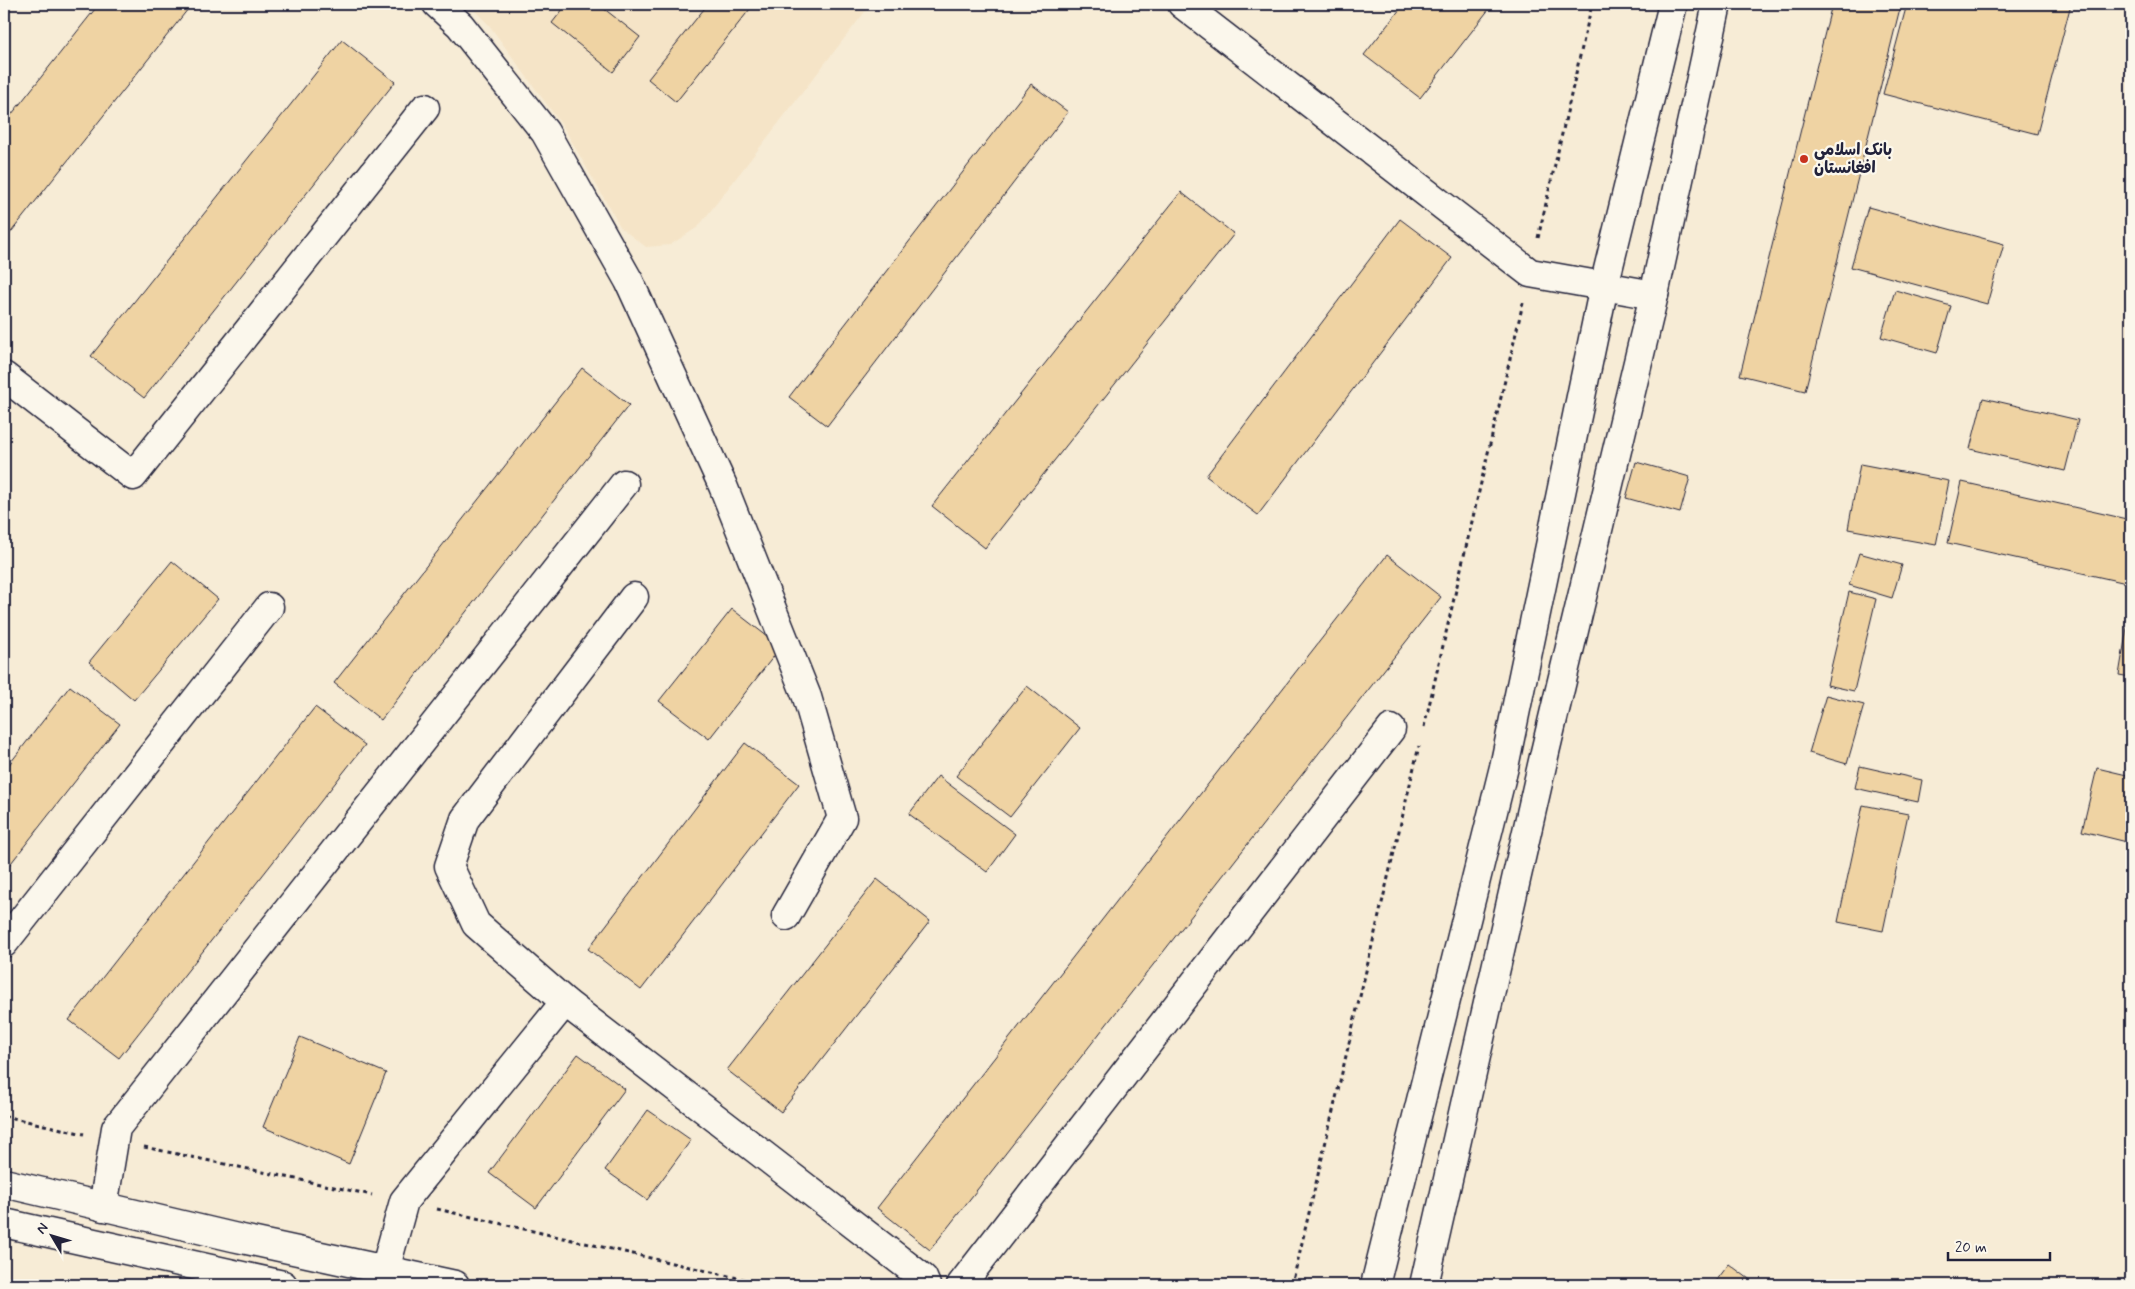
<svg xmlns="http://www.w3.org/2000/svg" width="2135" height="1289" font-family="Mynerve,'Playpen Sans Arabic',sans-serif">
	<rect width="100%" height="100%" fill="#f7ecd6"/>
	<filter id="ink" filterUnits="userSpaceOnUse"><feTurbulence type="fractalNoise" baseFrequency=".02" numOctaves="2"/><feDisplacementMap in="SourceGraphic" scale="10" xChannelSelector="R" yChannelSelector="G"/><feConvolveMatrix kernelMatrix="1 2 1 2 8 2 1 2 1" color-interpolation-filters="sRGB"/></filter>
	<g filter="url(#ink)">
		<path fill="#f5e4c7" d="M468,4H871L698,227L670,245L646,247L621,228L564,128L489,25Z"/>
		<g fill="#efd3a3" stroke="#22223b">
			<path d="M99,4H192L4,241V124Z"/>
			<path d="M567,4H598L640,37L613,72L552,23Z"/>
			<path d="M708,4H754L676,102L648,79Z"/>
			<path d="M1404,4H1493L1420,98L1364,55Z"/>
			<path d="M1832,4H1901L1805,391L1740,375Z"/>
			<path d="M1907,4H2071L2037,134L1883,94Z"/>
			<path d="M342,40L395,82L144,398L91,356Z"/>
			<path d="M1031,84L1068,112L827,426L789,397Z"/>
			<path d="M1181,192L1234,234L985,548L932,506Z"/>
			<path d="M1868,207L2004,244L1987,304L1851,267Z"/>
			<path d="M1400,219L1452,258L1258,515L1206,476Z"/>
			<path d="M1895,290L1951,306L1937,353L1881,337Z"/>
			<path d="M582,368L629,405L381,720L334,683Z"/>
			<path d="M1983,398L2078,420L2065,471L1970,449Z"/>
			<path d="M1636,462L1690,477L1680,513L1626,498Z"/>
			<path d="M1860,464L1949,481L1936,545L1848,529Z"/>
			<path d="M1962,482L2131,520V584L1948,543Z"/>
			<path d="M1859,553L1902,565L1892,598L1849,585Z"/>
			<path d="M1387,555L1441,597L930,1250L877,1208Z"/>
			<path d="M172,561L218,599L134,700L89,662Z"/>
			<path d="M1849,592L1876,599L1854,691L1827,685Z"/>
			<path d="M732,609L781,647L709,739L659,701Z"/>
			<path d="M2129,616L2131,617V677L2119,675Z"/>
			<path d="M70,686L120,724L4,872V771Z"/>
			<path d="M1027,686L1080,728L1010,817L956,776Z"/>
			<path d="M1826,695L1864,705L1847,764L1809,753Z"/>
			<path d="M315,707L365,745L119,1058L69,1020Z"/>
			<path d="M745,743L799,784L641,990L588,949Z"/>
			<path d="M1860,766L1922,780L1918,802L1855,788Z"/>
			<path d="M2097,768L2131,776V843L2082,831Z"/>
			<path d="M938,776L1015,834L987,872L909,814Z"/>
			<path d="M1863,805L1908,814L1883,931L1838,922Z"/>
			<path d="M877,879L930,921L781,1112L727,1070Z"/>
			<path d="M300,1037L386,1073L349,1164L263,1127Z"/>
			<path d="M578,1054L625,1089L536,1208L489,1173Z"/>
			<path d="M648,1110L691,1140L647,1200L605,1170Z"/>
			<path d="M1729,1264L1757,1285H1713Z"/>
		</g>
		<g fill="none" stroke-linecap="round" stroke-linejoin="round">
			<defs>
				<g id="minor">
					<path d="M437,4L460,25L545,132L629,281L723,486L807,697L842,818L786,916"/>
					<path d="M1182,4L1530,273L1654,295"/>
					<path d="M4,376L133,476L425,108"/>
					<path d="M634,597L465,819L449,866L476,924L565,1002L923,1278L926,1285"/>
					<path d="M4,943L269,607"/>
					<path d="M103,1207L116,1128L624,484"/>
					<path d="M385,1270L404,1201L565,1002"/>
					<path d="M961,1285L1391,729"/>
				</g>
				<g id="major">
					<path d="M4,1183L233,1237L455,1285"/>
					<path d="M4,1223L283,1285"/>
					<path d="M1375,1285L1504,767L1604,286L1673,4"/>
					<path d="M1424,1285L1545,752L1654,295L1717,4"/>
				</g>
			</defs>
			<use href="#minor" stroke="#22223b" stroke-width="31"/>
			<use href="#major" stroke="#22223b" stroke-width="31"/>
			<g stroke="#22223b" stroke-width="3" stroke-dasharray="4 4" stroke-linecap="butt">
				<path d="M1538,238L1592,4"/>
				<path d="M1424,727L1523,303"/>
				<path d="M4,1116L84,1134"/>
				<path d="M144,1147L372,1195"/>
				<path d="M437,1209L768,1285"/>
				<path d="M1292,1285L1419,746"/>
			</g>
			<use href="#minor" stroke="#fbf7ec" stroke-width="28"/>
			<use href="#major" stroke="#fbf7ec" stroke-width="28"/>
		</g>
	</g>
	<circle fill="#c8321e" stroke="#fbf7ec" stroke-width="2" cx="1804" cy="159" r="5"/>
	<g text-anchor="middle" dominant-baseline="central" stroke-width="4.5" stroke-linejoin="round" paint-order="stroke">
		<g font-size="16" font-weight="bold" fill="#22223b" stroke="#fbf7ec" text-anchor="start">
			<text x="1814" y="150">بانک اسلامی<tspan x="1814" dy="18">افغانستان</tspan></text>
		</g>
	</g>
	<rect width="2135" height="1289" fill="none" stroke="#fbf7ec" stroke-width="20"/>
	<rect x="10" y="10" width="2115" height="1269" fill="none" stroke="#22223b" stroke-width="2" filter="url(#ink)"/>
	<g transform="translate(52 1236) rotate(308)" stroke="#fbf7ec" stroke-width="4" paint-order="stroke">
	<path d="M0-4L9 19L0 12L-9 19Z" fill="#22223b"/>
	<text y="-8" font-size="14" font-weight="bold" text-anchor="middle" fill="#22223b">N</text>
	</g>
	<path d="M1948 1252v8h102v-8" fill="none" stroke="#22223b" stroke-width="2.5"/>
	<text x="1955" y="1252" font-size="15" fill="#22223b" stroke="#fbf7ec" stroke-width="4" paint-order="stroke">20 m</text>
</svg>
